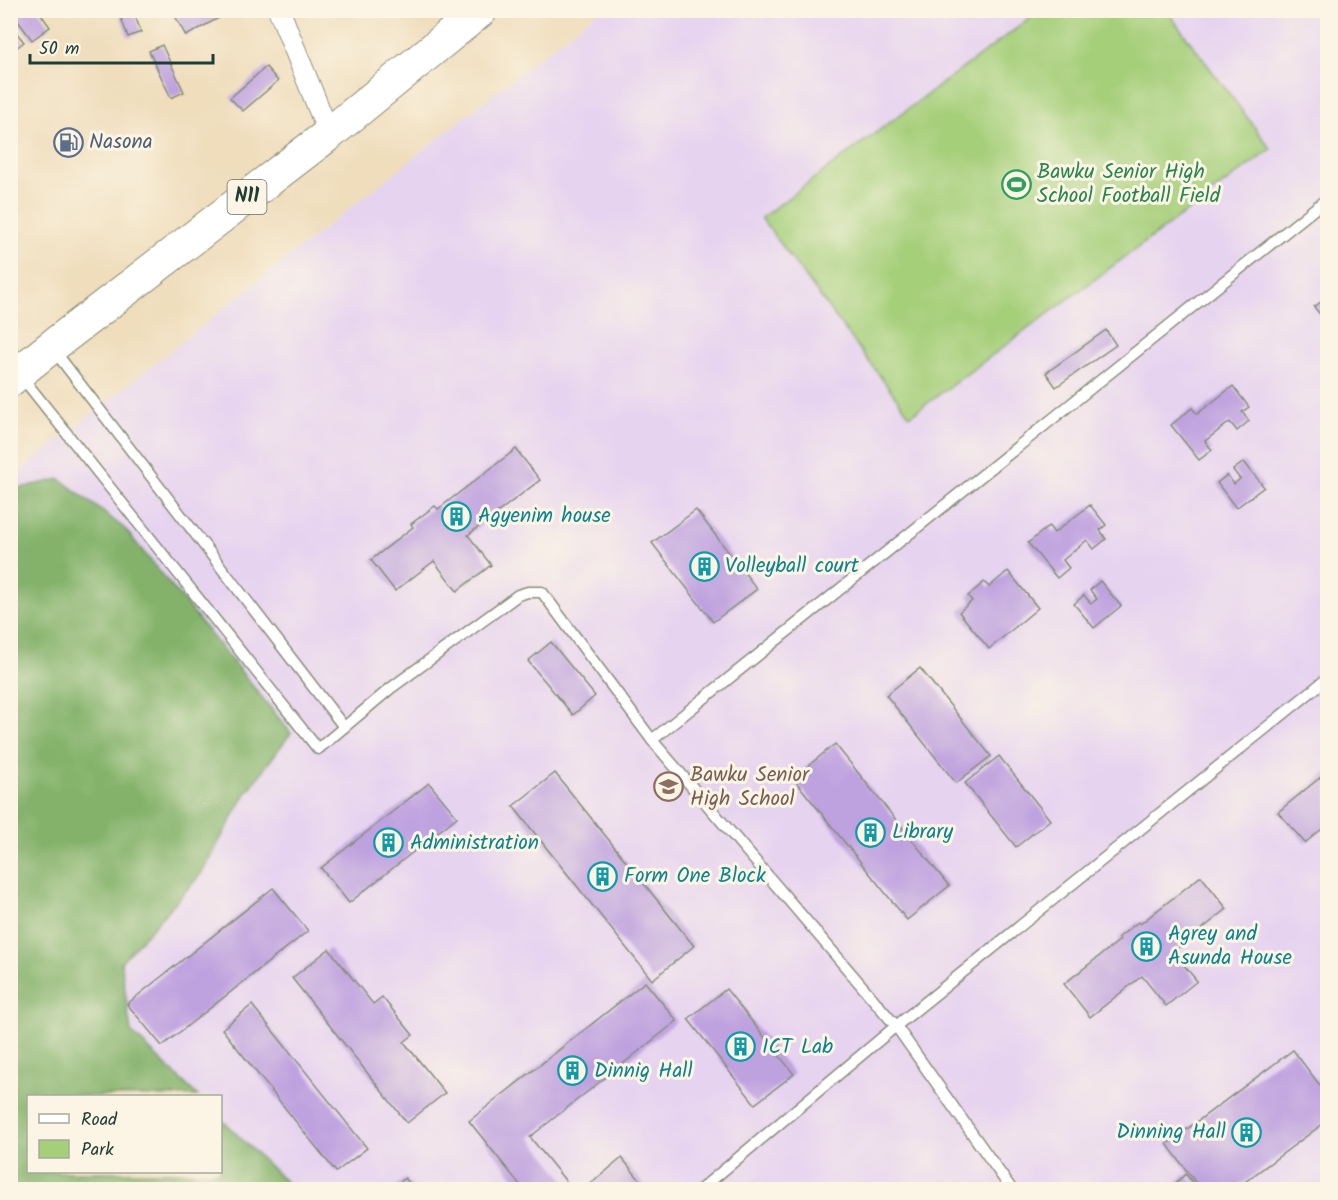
<svg xmlns="http://www.w3.org/2000/svg" width="1338" height="1200" font-family="Kalam,sans-serif">
	<rect width="100%" height="100%" fill="#fcf5e5"/>
	<filter id="ink" filterUnits="userSpaceOnUse"><feTurbulence type="fractalNoise" baseFrequency=".0167" numOctaves="2"/><feDisplacementMap in="SourceGraphic" scale="12" xChannelSelector="R" yChannelSelector="G"/><feConvolveMatrix kernelMatrix="1 2 1 2 8 2 1 2 1" color-interpolation-filters="sRGB"/></filter>
	<filter id="wash" filterUnits="userSpaceOnUse"><feTurbulence type="fractalNoise" baseFrequency=".008" numOctaves="4" result="noise"/><feDisplacementMap in="SourceGraphic" scale="24" xChannelSelector="R" yChannelSelector="G"/><feGaussianBlur stdDeviation="1.35" result="paint"/><feColorMatrix in="noise" values="0 0 0 0 0 0 0 0 0 0 0 0 0 0 0 0 0 1.4 0 .05"/><feComposite in="paint" operator="in"/></filter>
	<g filter="url(#wash)">
		<rect width="100%" height="100%" fill="#efddbb"/>
		<path fill="#e6d3f0" fill-rule="evenodd" d="M598,11H1327V1189L11,1190V478ZM28,1096H220V1172H28Z"/>
		<path fill="#a6cf7a" stroke="#628657" stroke-width="1.5" d="M1040,11H1167L1271,149L910,416L761,218Z"/>
		<path fill="#84b26a" stroke="#52784f" stroke-width="1.5" d="M60,479L124,528L291,733L247,792L201,874L121,962L131,1032L198,1096H28V1172H220L221,1119L293,1189H11L10,490Z"/>
		<g id="blocks">
			<g fill="#bea1df">
				<path d="M23,10H38L50,27L32,40L15,17Z"/>
				<path d="M118,10H133L141,32L128,37Z"/>
				<path d="M176,10H233L186,36L173,12Z"/>
				<path d="M10,25L24,42L10,53Z"/>
				<path d="M162,45L184,92L171,98L149,51Z"/>
				<path d="M266,67L278,81L243,111L230,98Z"/>
				<path d="M1328,297V324L1314,307Z"/>
				<path d="M1106,330L1116,345L1056,387L1046,373Z"/>
				<path d="M1233,386L1249,407L1242,412L1249,421L1237,431L1230,422L1205,441L1212,450L1199,460L1171,425L1192,408L1197,414Z"/>
				<path d="M516,449L540,480L468,535L491,565L457,591L434,561L395,591L371,560L413,527L411,524L435,506L438,509Z"/>
				<path d="M1244,462L1264,487L1236,508L1217,483L1227,475L1234,484L1240,479L1233,470Z"/>
				<path d="M1090,505L1106,525L1100,530L1106,539L1094,549L1087,540L1063,560L1069,568L1057,578L1028,543L1049,526L1054,533Z"/>
				<path d="M696,510L757,589L713,622L652,543Z"/>
				<path d="M1008,571L1038,608L989,649L959,612L972,601L968,596L984,582L989,587Z"/>
				<path d="M1100,581L1121,606L1094,628L1074,604L1084,595L1091,604L1097,599L1090,590Z"/>
				<path d="M551,642L595,696L573,715L528,661Z"/>
				<path d="M920,668L991,756L956,783L886,695Z"/>
				<path d="M835,744L949,886L907,920L793,778Z"/>
				<path d="M999,756L1050,820L1016,847L965,783Z"/>
				<path d="M1328,771V824L1305,843L1278,812Z"/>
				<path d="M555,773L694,946L652,980L513,806Z"/>
				<path d="M429,783L457,817L349,903L321,868Z"/>
				<path d="M1201,876L1227,909L1173,952L1197,981L1166,1006L1142,976L1090,1017L1064,984L1120,940L1118,938L1138,922L1140,924Z"/>
				<path d="M273,888L308,931L162,1046L127,1004Z"/>
				<path d="M329,949L373,1004L382,997L413,1035L404,1042L445,1093L407,1123L292,978Z"/>
				<path d="M645,982L677,1021L530,1137L573,1190H524L469,1121Z"/>
				<path d="M726,989L794,1074L755,1104L688,1019Z"/>
				<path d="M252,1005L367,1148L336,1172L222,1029Z"/>
				<path d="M1293,1050L1328,1096V1120L1234,1190H1201L1167,1144Z"/>
				<path d="M622,1158L648,1190H583Z"/>
				<path d="M1186,1174L1198,1190H1167Z"/>
				<path d="M405,1178L415,1190H391Z"/>
			</g>
		</g>
	</g>
	<g filter="url(#ink)">
		<use href="#blocks" fill-opacity="0" stroke="#878d78" stroke-width="1.5"/>
		<g fill="none" stroke-linecap="round" stroke-linejoin="round">
			<defs>
				<g id="lane">
					<path d="M53,349L344,727"/>
					<path d="M21,376L318,749L391,688L518,595L528,592H542L652,740L896,1026L1012,1190"/>
					<path d="M652,740L1328,198"/>
					<path d="M700,1190L896,1026L1328,678"/>
				</g>
				<path id="street" d="M279,10L329,134"/>
				<path id="highway" d="M10,380L51,347L329,134L481,10"/>
			</defs>
			<use href="#lane" stroke="#878d78" stroke-width="13"/>
			<use href="#street" stroke="#878d78" stroke-width="23"/>
			<use href="#highway" stroke="#878d78" stroke-width="35"/>
			<use href="#lane" stroke="#fff" stroke-width="10"/>
			<use href="#street" stroke="#fff" stroke-width="21"/>
			<use href="#highway" stroke="#fff" stroke-width="33"/>
		</g>
	</g>
	<defs>
		<symbol id="fuel-ring" viewBox="-11 -11 22 22"><circle r="9.5" fill="#fcf5e5" stroke="#5c6f8a" stroke-width="1.5"/><path d="M-5.5-6h7V0h2V4h1.3V-2.5L3-4.5l.8-.8L6-3V5H2.5V1h-1V6h-7ZM-4.2-4.7v3.2H.2V-4.7Z" fill="#5c6f8a"/></symbol>
		<symbol id="stadium-ring" viewBox="-11 -11 22 22"><circle r="9.5" fill="#fcf5e5" stroke="#2e9e5b" stroke-width="1.5"/><path d="M0-5a6.5 5 0 1 0 0 10a6.5 5 0 1 0 0-10ZM-3.5-1.8h7v3.6h-7Z" fill="#2e9e5b"/></symbol>
		<symbol id="building-ring" viewBox="-11 -11 22 22"><circle r="9.5" fill="#fcf5e5" stroke="#0f9aa8" stroke-width="1.5"/><path d="M-4-6H4V6H1V3H-1V6H-4ZM-2.5-4.3h1.7v1.8h-1.7ZM.8-4.3h1.7v1.8H.8ZM-2.5-1h1.7V.8h-1.7ZM.8-1h1.7V.8H.8Z" fill="#0f9aa8"/></symbol>
		<symbol id="school-ring" viewBox="-11 -11 22 22"><circle r="9.5" fill="#fcf5e5" stroke="#8d6e63" stroke-width="1.5"/><path d="M0-5L7-2L0 1L-7-2ZM-4 1L0 2.5L4 1V4Q0 6-4 4Z" fill="#8d6e63"/></symbol>
	</defs>
	<g fill-rule="evenodd">
		<use href="#fuel-ring" x="52" y="126" width="33" height="33"/>
		<use href="#stadium-ring" x="1000" y="168" width="33" height="33"/>
		<use href="#building-ring" x="440" y="500" width="33" height="33"/>
		<use href="#building-ring" x="688" y="550" width="33" height="33"/>
		<use href="#school-ring" x="652" y="770" width="33" height="33"/>
		<use href="#building-ring" x="854" y="816" width="33" height="33"/>
		<use href="#building-ring" x="372" y="826" width="33" height="33"/>
		<use href="#building-ring" x="586" y="860" width="33" height="33"/>
		<use href="#building-ring" x="1130" y="930" width="33" height="33"/>
		<use href="#building-ring" x="724" y="1030" width="33" height="33"/>
		<use href="#building-ring" x="556" y="1054" width="33" height="33"/>
		<use href="#building-ring" x="1230" y="1116" width="33" height="33"/>
	</g>
	<g text-anchor="middle" dominant-baseline="central" stroke-width="6" stroke-linejoin="round" paint-order="stroke">
		<rect fill="#fcf5e5" stroke="#617469" stroke-width="1.5" x="227.5" y="180" width="39" height="34" rx="4.5"/>
		<g font-size="20" font-weight="bold" fill="#1f3d34">
			<text x="247" y="197">N11</text>
		</g>
		<g font-size="21" fill="#4e5e75" stroke="#fcf5e5" text-anchor="start">
			<text x="89" y="142">Nasona</text>
		</g>
		<g font-size="21" fill="#27864d" stroke="#fcf5e5" text-anchor="start">
			<text x="1037" y="172">Bawku Senior High<tspan x="1037" dy="24">School Football Field</tspan></text>
		</g>
		<g font-size="21" fill="#0d838f" stroke="#fcf5e5" text-anchor="start">
			<text x="478" y="516">Agyenim house</text>
			<text x="725" y="566">Volleyball court</text>
			<text x="892" y="832">Library</text>
			<text x="410" y="843">Administration</text>
			<text x="624" y="876">Form One Block</text>
			<text x="1168" y="934">Agrey and<tspan x="1168" dy="24">Asunda House</tspan></text>
			<text x="762" y="1047">ICT Lab</text>
			<text x="594" y="1071">Dinnig Hall</text>
			<text x="1226" y="1132" text-anchor="end">Dinning Hall</text>
		</g>
		<g font-size="21" fill="#785e54" stroke="#fcf5e5" text-anchor="start">
			<text x="690" y="775">Bawku Senior<tspan x="690" dy="24">High School</tspan></text>
		</g>
	</g>
	<rect width="1338" height="1200" fill="none" stroke="#fcf5e5" stroke-width="36"/>
	<rect x="27" y="1095" width="195" height="78" fill="#fcf5e5" stroke="#a4ab9e" stroke-width="1.5"/>
	<rect x="39" y="1114" width="30" height="9" fill="#ffffff" stroke="#a4ab9e" stroke-width="1.5"/>
	<text x="81" y="1125" font-size="18" fill="#1f3d34">Road</text>
	<rect x="39" y="1140" width="30" height="18" fill="#a6cf7a" stroke="#a4ab9e" stroke-width="1.5"/>
	<text x="81" y="1155" font-size="18" fill="#1f3d34">Park</text>
	<path d="M30 54v9h183v-9" fill="none" stroke="#1f3d34" stroke-width="3"/>
	<text x="39" y="54" font-size="18" fill="#1f3d34" stroke="#fcf5e5" stroke-width="4.5" paint-order="stroke">50 m</text>
</svg>
